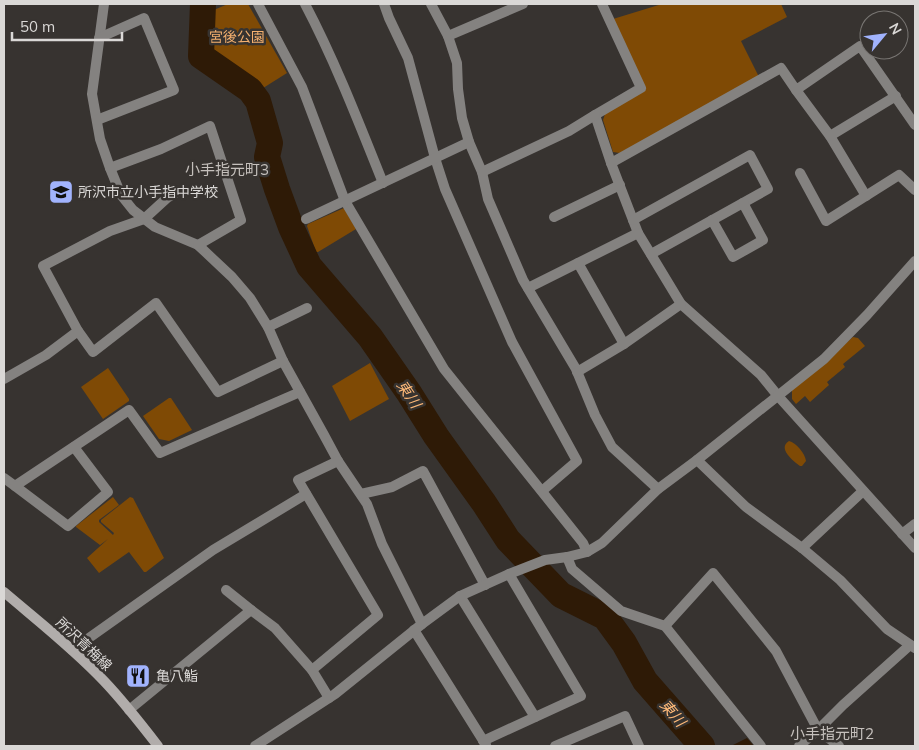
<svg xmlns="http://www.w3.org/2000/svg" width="919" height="750" font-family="Mulish,'Noto Sans JP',sans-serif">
	<rect width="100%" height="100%" fill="#373330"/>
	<g fill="#7f4a05">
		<path d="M228,4H248L287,73L260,90L258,89L213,51L209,12Z"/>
		<path d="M662,4H781L787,17L741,41L759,77L620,153L613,152L603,120L605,114L646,89L613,21V19Z"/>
		<path d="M344,208L356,229L318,252H316L307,226L308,224Z"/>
		<path d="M853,337L858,338L865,346L843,364L845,367L827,382L829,385L810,402L805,396L796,404L792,399V390Z"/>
		<path d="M370,363L389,399L350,421L332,386Z"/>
		<path d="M108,368L129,399V401L103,419L81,387Z"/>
		<path d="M169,398H171L192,430L169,441L159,439L143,416Z"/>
		<path d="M789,441C796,443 805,453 806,461L802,466H800C793,461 777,448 789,441Z"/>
		<path d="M113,497L119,505L99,520V522L113,535L114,533L101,522V520L130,497L133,498L164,558L146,572H144L129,552L99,573L87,558L108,539L100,545L76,527V526Z"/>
	</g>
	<path fill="#2e1a06" d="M747,738L754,746H731Z"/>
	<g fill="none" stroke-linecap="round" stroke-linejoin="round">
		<path stroke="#2e1a06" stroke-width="26" d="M203,4L201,56L250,90L258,101L270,143L267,157L277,189L291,227L309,266L370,337L409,393L436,436L484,503L508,540L561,595L605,617L624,643L645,681L702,746"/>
		<g stroke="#848280" stroke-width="10">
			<path d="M104,4L92,94L100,139L110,168L121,195L133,210L155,227L198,245L232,277L250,298L268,327L283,361L324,435L338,461L367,504L382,544L422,624"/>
			<path d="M258,4L302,87L345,201L444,369L583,543L587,552"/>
			<path d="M305,4C335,61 359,123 383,183"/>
			<path d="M384,4L389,18L408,58L435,158L445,189L512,342L577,461L542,491"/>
			<path d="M431,4L448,36L457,63L458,89L462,118L469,142L482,172L488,199L523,280L576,369L595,415L612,447L658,489"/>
			<path d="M602,4L641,88L595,115L611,163L638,233L681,304L761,375L778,396L915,548"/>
			<path d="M448,36L523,4"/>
			<path d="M796,90L830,136L866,196"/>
			<path d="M97,120L174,90L144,18L99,38"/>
			<path d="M830,136L896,96"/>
			<path d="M611,163L781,68L796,90L860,46L915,125"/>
			<path d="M110,168L161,149L210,126L241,220L198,245"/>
			<path d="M482,172L569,131L595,115"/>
			<path d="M800,173L826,221L899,175L915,190"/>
			<path d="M554,217L620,185"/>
			<path d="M306,219L469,142"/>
			<path d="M633,220L750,155L768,189L651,254"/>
			<path d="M712,220L733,257L763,240L743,203"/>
			<path d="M578,263L624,344"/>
			<path d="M528,288L638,233"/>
			<path d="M268,327L307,308"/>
			<path d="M78,331L93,352L156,303L218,392L283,361"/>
			<path d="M577,372L624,344L681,304"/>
			<path d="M4,379L46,355L78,331L43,266L110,231L144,219L167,198L177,192"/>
			<path d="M697,460L746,507L802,548L840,580L887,629L915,648"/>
			<path d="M4,478L15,486L129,410L160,453L300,392"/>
			<path d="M15,486L68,526L108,492L74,447"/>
			<path d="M361,494L392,487L423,471L485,585"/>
			<path d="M902,534L915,524"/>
			<path d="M802,548L863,491"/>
			<path d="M567,557L572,569L621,611L665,626L761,746"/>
			<path d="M460,596L535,717"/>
			<path d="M251,610L275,628L312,670"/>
			<path d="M665,626L713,573L776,651L818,730L839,746"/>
			<path d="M414,630L486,745"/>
			<path d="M72,650L213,550L306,494"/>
			<path d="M329,698L312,670L378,615L298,480L338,461"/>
			<path d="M129,710L251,610L226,590"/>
			<path d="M483,741L581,696L509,574"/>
			<path d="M255,746L335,694L422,624L460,596L509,574L545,560L567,557L587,552L602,543L658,489L697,460L824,359L867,315L915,261"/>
			<path d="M555,746L625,716L639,746"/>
			<path d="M799,746L818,730L843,705L910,645"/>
		</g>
		<path stroke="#b1adab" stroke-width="10" d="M4,592C38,621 74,649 104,681C124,702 141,724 158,746"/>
	</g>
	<defs>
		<symbol id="school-square" viewBox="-11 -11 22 22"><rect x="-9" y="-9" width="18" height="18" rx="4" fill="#a1b3fd" stroke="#373330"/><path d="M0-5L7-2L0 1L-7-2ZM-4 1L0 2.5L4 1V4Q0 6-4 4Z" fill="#111"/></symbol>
		<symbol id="restaurant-square" viewBox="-11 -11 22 22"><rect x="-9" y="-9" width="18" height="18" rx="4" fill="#a1b3fd" stroke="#373330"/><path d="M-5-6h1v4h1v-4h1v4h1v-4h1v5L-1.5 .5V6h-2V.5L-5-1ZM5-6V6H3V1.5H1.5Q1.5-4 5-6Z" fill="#111"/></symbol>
	</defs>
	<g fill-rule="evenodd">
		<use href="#school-square" x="47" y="178" width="28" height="28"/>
		<use href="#restaurant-square" x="124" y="662" width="28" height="28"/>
	</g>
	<g text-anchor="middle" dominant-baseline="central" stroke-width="5" stroke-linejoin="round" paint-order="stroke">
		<g font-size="14" fill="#f4b06f" stroke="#373330">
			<text x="237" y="37">宮後公園</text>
		</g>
		<g font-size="14" fill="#dad8d6" stroke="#373330" text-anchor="start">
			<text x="78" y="192">所沢市立小手指中学校</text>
			<text x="156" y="676">亀八鮨</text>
		</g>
		<g font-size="14" fill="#dad8d6" stroke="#373330">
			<text transform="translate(84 644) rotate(43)">所沢青梅線</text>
		</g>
		<g font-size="15" fill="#c5c0bc" stroke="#373330">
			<text x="227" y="169">小手指元町3</text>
			<text x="832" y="733">小手指元町2</text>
		</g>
		<g font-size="15" font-style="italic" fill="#feb978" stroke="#373330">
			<text transform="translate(409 394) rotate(56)">東川</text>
			<text transform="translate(673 713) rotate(49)">東川</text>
		</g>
	</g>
	<rect width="919" height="750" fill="none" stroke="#dad8d6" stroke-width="10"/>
	<g transform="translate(884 35) rotate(61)"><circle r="24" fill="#373330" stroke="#787572"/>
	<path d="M0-4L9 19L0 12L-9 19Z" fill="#a1b3fd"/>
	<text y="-8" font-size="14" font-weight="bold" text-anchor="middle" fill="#dad8d6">N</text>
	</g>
	<path d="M12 32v8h110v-8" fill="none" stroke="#dad8d6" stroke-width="2.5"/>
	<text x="20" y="32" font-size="15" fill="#dad8d6" stroke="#373330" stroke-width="4" paint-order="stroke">50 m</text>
</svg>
